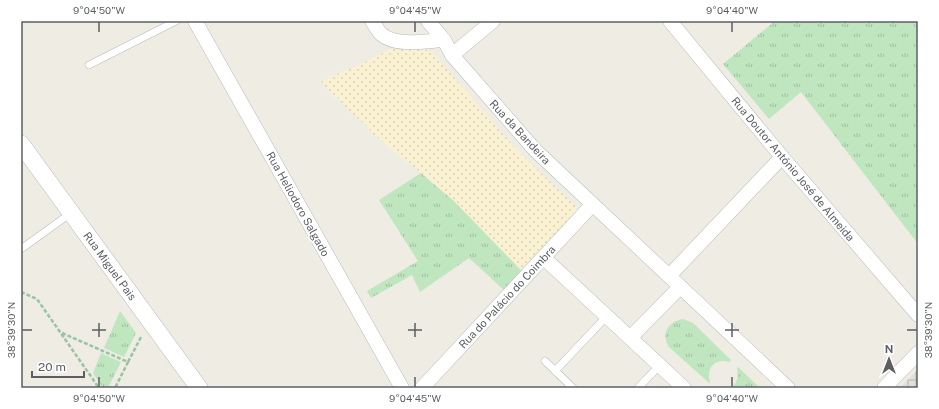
<svg xmlns="http://www.w3.org/2000/svg" width="939" height="409" font-family="'Public Sans',sans-serif">
	<defs>
		<pattern id="industrial-grid" width="8" height="8" patternUnits="userSpaceOnUse"><rect width="8" height="8" fill="#e2dfdb"/><path d="M0 4h8M4 0v8" fill="none" stroke="#bab8b5"/></pattern>
		<pattern id="grass-tufts" width="24" height="20" patternUnits="userSpaceOnUse"><rect width="24" height="20" fill="#c0e6c0"/><path d="M3 7l-1-3M5 7V3M7 7l1-3M15 17l-1-3M17 17v-4M19 17l1-3" fill="none" stroke="#9fbea0"/></pattern>
		<pattern id="sand-dots" width="8" height="8" patternUnits="userSpaceOnUse"><rect width="8" height="8" fill="#faf0d2"/><path d="M2 2h.1M6 6h.1" fill="none" stroke="#d9d0b7" stroke-width="1.8" stroke-linecap="round"/></pattern>
	</defs>
	<rect width="100%" height="100%" fill="#eeece3"/>
	<path fill="url(#industrial-grid)" d="M918,369V388H900Z"/>
	<g fill="url(#grass-tufts)">
		<path d="M775,21H918V244L801,92L769,119L723,64Z"/>
		<path d="M421,173L454,201L522,271L504,290L469,258L420,292L412,275L371,298L367,291L418,261L379,200Z"/>
		<path d="M120,311L136,333L124,357L104,348Z"/>
		<path d="M683,319L693,323L731,360L729,362C715,358 706,368 710,382L709,383L669,347C661,334 667,322 683,319Z"/>
		<path d="M101,353L121,362L108,388H103L93,373Z"/>
		<path d="M738,367L760,388H731C737,383 739,377 737,369Z"/>
	</g>
	<path fill="url(#sand-dots)" d="M398,48C410,48 423,46 433,53L517,150L577,207L576,212L522,271L454,201L421,173L370,132L371,131C361,119 346,111 338,97L335,99L321,81L361,64L391,49Z"/>
	<g fill="none" stroke-linecap="round" stroke-linejoin="round">
		<defs>
			<g id="service">
				<path d="M89,65L176,21"/>
				<path d="M21,249L71,213"/>
				<path d="M545,361L573,388"/>
				<path d="M555,371L607,316"/>
				<path d="M638,388L660,365"/>
			</g>
			<g id="minor">
				<path d="M195,21L402,388"/>
				<path d="M372,21C375,25 378,31 381,34C396,47 425,41 444,40"/>
				<path d="M428,21L444,40L452,55L535,150L788,388"/>
				<path d="M670,21L782,157L918,315"/>
				<path d="M452,55L493,21"/>
				<path d="M544,258L684,388"/>
				<path d="M669,276L782,157"/>
				<path d="M630,338L680,287"/>
				<path d="M422,388L592,205"/>
				<path d="M884,388L918,353"/>
			</g>
			<path id="tertiary" d="M21,144L199,388"/>
		</defs>
		<use href="#service" stroke="#b8bbc0" stroke-width="8"/>
		<use href="#minor" stroke="#b8bbc0" stroke-width="15"/>
		<use href="#tertiary" stroke="#b8bbc0" stroke-width="18"/>
		<g stroke="#97c5a4" stroke-width="2.5" stroke-dasharray="4 2" stroke-linecap="butt">
			<path d="M21,292L37,299L99,388"/>
			<path d="M62,333L128,362L115,388"/>
			<path d="M128,362L141,337"/>
		</g>
		<use href="#service" stroke="#fff" stroke-width="7"/>
		<use href="#minor" stroke="#fff" stroke-width="14"/>
		<use href="#tertiary" stroke="#fff" stroke-width="17"/>
	</g>
	<path fill="none" stroke="#5b5f64" stroke-width="1.5" d="M99,22V32M415,22V32M732,22V32M99,323V337M415,323V337M732,323V337M22,330H32M92,330H106M408,330H422M725,330H739M907,330H917M99,377V387M415,377V387M732,377V387"/>
	<g text-anchor="middle" dominant-baseline="central" stroke-width="3.5" stroke-linejoin="round" paint-order="stroke">
		<g font-size="11" fill="#5b5f64" stroke="#fff">
			<text transform="translate(520 132) rotate(47)">Rua da Bandeira</text>
			<text transform="translate(793 169) rotate(50)">Rua Doutor António José de Almeida</text>
			<text transform="translate(298 204) rotate(61)">Rua Heliodoro Salgado</text>
			<text transform="translate(110 266) rotate(54)">Rua Miguel Pais</text>
			<text transform="translate(507 297) rotate(-47)">Rua do Palácio do Coimbra</text>
		</g>
	</g>
	<rect width="939" height="409" fill="none" stroke="#ffffff" stroke-width="44"/>
	<g transform="translate(889 359)" stroke="#ffffff" stroke-width="3" paint-order="stroke">
	<path d="M0-3L7 15L0 10L-7 15Z" fill="#5b5f64"/>
	<text y="-6" font-size="11" font-weight="bold" text-anchor="middle" fill="#5b5f64">N</text>
	</g>
	<path d="M32 371v6h52v-6" fill="none" stroke="#5b5f64" stroke-width="2"/>
	<text x="38" y="371" font-size="12" fill="#5b5f64" stroke="#ffffff" stroke-width="3" paint-order="stroke">20 m</text>
	<rect x="22" y="22" width="895" height="365" fill="none" stroke="#5b5f64" stroke-width="1.5"/>
	<g font-size="10" text-anchor="middle" fill="#5b5f64">
		<text x="99" y="14">9°04'50"W</text>
		<text x="415" y="14">9°04'45"W</text>
		<text x="732" y="14">9°04'40"W</text>
		<text transform="translate(11 330) rotate(-90)" y="4">38°39'30"N</text>
		<text transform="translate(928 330) rotate(-90)" y="4">38°39'30"N</text>
		<text x="99" y="402">9°04'50"W</text>
		<text x="415" y="402">9°04'45"W</text>
		<text x="732" y="402">9°04'40"W</text>
	</g>
</svg>
